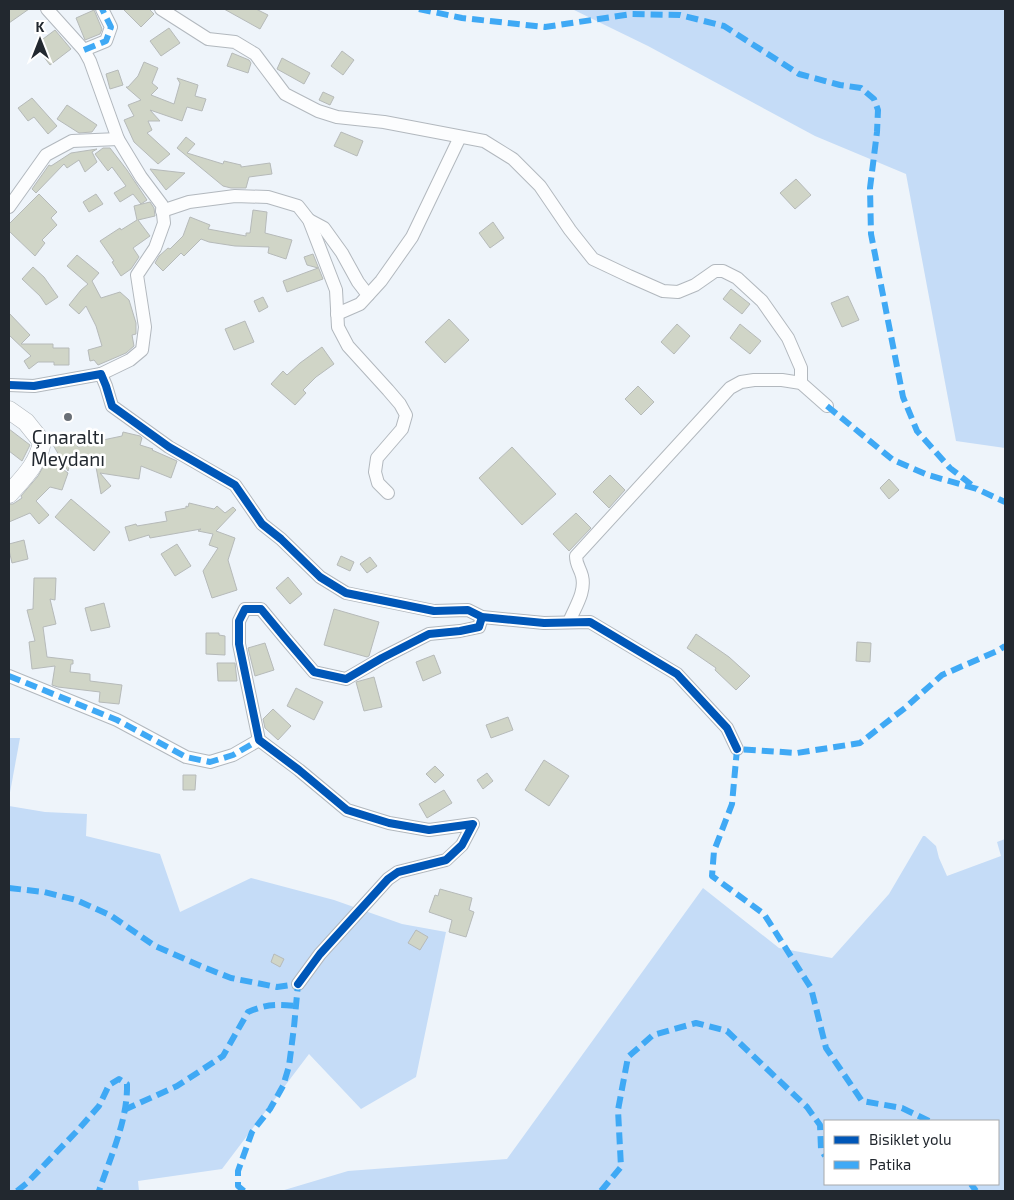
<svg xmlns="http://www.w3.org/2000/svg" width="1014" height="1200" font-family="'Exo 2',sans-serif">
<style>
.green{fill:#c5dcf7;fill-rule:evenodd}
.building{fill:#d0d5c7;stroke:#b6bab9}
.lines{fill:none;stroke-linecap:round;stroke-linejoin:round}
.street-casing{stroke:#b2b8be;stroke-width:14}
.secondary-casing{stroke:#b2b8be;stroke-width:19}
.street{stroke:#fcfdfe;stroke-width:12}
.secondary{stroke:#fcfdfe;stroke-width:18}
.quiet{stroke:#3fa9f5;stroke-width:6;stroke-dasharray:12 6;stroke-linecap:butt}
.cycleway-casing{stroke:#fff;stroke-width:11}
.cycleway{stroke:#0057b8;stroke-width:8}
.poi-dot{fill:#696f76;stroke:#fff;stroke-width:2}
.labels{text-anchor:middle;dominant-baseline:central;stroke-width:5;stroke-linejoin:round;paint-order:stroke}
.poi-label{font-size:19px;fill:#22282f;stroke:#fff}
</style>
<rect width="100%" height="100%" fill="#eef4fa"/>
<!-- green -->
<g class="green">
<polygon points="572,9 1005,9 1005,448 956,441 906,174 815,136 648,46"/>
<polygon points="9,738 20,738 9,798"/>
<polygon points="9,806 45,812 87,814 86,836 160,854 180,912 251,878 334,900 402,924 446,932 416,1077 361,1109 309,1054 222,1169 138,1181 139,1191 9,1191"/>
<path d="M923 836H925L936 846 939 858 947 876 1001 856 997 842 1005 839V1191H281L348 1171 507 1159 703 888 779 948 832 958 889 894ZM825 1121H998V1184H825Z"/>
</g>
<!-- building -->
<g class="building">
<polygon points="9,9 29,9 9,23"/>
<polygon points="123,9 149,9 154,14 141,27"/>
<polygon points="224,9 256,9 268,15 260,29"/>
<polygon points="94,10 102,29 100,34 85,40 76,18"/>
<polygon points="169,28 180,43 161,56 150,41"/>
<polygon points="55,30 71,49 50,65 35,45"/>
<polygon points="342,51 354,60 343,75 331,66"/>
<polygon points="232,53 249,60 251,63 248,73 227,66"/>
<polygon points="282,58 310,73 304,84 277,69"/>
<polygon points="144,62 158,68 152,83 158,88 151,95 174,104 180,83 177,78 198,85 195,96 206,99 202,111 187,107 182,121 150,110 160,121 148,121 152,130 147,133 170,154 158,164 134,142 124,120 134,116 128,105 141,100 126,87 128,87 138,76"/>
<polygon points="118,70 123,85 110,89 106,74"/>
<polygon points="323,92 334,97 330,105 319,100"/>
<polygon points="32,98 57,126 48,134 34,117 28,121 18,108"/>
<polygon points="67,105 97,125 92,132 79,133 57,119"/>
<polygon points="341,132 363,141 357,156 334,146"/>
<polygon points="186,137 195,144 187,153 223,164 224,161 241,165 241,167 270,163 272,174 249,177 246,188 231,188 223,186 177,148"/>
<polygon points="103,148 110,148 127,170 147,200 141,204 133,194 120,202 114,193 126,186 112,167 108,171 95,154"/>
<polygon points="97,149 92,152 97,162 85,172 79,160 67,168 64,164 36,193 32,189 49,165 51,166 71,153"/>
<polygon points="150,169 185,173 166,190"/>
<polygon points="796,179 811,195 795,209 780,193"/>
<polygon points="39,194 57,212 51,218 57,225 42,240 45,243 35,256 9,231 9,224"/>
<polygon points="96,194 103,204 89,212 83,202"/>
<polygon points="150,202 154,208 155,216 138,220 150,236 133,248 139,257 131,269 121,276 112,262 114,261 100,241 120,228 121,230 137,220 134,206"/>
<polygon points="253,210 267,212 265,233 292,240 286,259 268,253 269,247 235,246 209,242 201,239 184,256 181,253 163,271 155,263 159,256 168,248 170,249 183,236 190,217 210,225 208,229 246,236 246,233 250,233"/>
<polygon points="493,222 504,238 490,248 479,233"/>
<polygon points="313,254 323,279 287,292 283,281 318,268 307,265 304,257"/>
<polygon points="77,255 99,273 92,281 101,298 120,292 129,300 136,323 136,334 132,335 134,346 126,353 98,365 94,360 90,361 88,350 102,346 96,326 86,306 79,314 69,305 81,290 88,284 67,266"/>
<polygon points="33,267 44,277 58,297 46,305 40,296 22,279"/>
<polygon points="731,289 750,304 742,314 723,299"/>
<polygon points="848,296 859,320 842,327 831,303"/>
<polygon points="263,297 268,307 259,312 254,301"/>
<polygon points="9,313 30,335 21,344 53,344 53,348 69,348 69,365 54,365 54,362 38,362 29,369 24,361 31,356 9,335"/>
<polygon points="449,319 469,340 445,363 425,342"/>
<polygon points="245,321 254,342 234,350 225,329"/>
<polygon points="677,324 690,336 674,354 661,342"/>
<polygon points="740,324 761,341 750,354 730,338"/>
<polygon points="322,347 334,364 316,377 303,390 306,393 295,405 271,384 283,371 287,375 300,363"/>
<polygon points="638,386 654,402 641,415 625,399"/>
<polygon points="9,429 30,445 22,461 9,451"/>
<polygon points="123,432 140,436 142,438 140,445 153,449 152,450 177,461 171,478 141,466 139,479 100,473 111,486 101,494 94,456 71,460 68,471 52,443 52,441 64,435 70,446 75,443 78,447 103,442 103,440 122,436"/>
<polygon points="512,447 556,494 522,525 479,478"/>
<polygon points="48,458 68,473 62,490 50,487 36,501 49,515 39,524 30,513 9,522 9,504 13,504 22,498 21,496 38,476"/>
<polygon points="610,475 625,490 609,508 593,492"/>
<polygon points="889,479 899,490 889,499 880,488"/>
<polygon points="71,499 110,532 94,551 55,517"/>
<polygon points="189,503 214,509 217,506 225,513 233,507 236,510 216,531 235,538 228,560 237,590 212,598 203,571 218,548 209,545 213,534 198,531 201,529 150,538 149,535 129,541 125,527 136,524 137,526 167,521 165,512 186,508 186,506 188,507"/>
<polygon points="576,513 591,528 569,551 553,534"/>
<polygon points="24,540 28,559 12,563 9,550 9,544"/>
<polygon points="177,544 191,566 175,576 161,554"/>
<polygon points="341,556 354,562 350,571 337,565"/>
<polygon points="370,557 377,566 367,573 360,564"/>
<polygon points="288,577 302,594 290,604 276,588"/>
<polygon points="34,578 56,578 55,600 50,599 56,624 43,627 47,657 73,660 73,664 71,664 70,672 90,674 90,681 122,685 119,704 99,702 100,692 58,687 52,685 55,666 32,669 29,642 35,641 27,610 33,609"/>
<polygon points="104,603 110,627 91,631 85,608"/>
<polygon points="334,609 379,622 369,656 367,657 324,645"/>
<polygon points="206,633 219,633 219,635 225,636 225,655 206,654"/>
<polygon points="696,634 729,657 750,676 736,690 715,670 716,668 687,648"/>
<polygon points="857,642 871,643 870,662 856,661"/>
<polygon points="265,643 274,670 255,676 248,648"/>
<polygon points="434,655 441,673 423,681 416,662"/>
<polygon points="217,663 235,663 237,681 218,681"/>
<polygon points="374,677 382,707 364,711 356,682"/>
<polygon points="296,688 323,702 314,720 287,706"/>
<polygon points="273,709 291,726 278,740 265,728 263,719"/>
<polygon points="508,717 513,730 491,738 486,725"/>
<polygon points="544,760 569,776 549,806 525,790"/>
<polygon points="435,766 444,775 435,783 426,774"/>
<polygon points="487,773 493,781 483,789 477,780"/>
<polygon points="183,775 196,775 195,790 183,790"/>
<polygon points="444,790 452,803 427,818 419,804"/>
<polygon points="440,889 472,898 469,910 474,912 466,937 449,932 452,920 429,912 435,895 438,896"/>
<polygon points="416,930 428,937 420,950 408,943"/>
<polygon points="274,954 284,959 280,967 271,962"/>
</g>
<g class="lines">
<!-- street casing -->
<g class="street-casing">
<g id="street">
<polyline points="47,9 84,50 90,61 118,139 141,177 162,205 164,223 155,248 137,275 145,327 142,350 130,360 101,374"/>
<polyline points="161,9 208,39 235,42 255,54 285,94 318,111 337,117 384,122 484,141 513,159 540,186 570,230 593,259 629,276 663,291 678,292 695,285 715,271 723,271 737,278 762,301 788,338 801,368 801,383"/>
<polyline points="84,50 106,41 111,27 102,9"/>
<polyline points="9,207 46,155 72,141 118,139"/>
<polyline points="162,211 189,202 235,196 268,197 298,206 309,220 336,290 338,327 348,346 388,390 400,404 406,415 402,429 377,458 375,472 378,483 388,493"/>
<polyline points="309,220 324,228 342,253 358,282 368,295"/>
<polyline points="337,314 360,304 381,281 412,237 460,137"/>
<polyline points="9,385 34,386 101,374 106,386 112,406 169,447 235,485 262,524 281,539 320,577 346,593 434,611 468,610 482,617 544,623 590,622 677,674 727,728 737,749"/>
<path d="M569 622C575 607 586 592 582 576 580 568 576 565 576 556L730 388 741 382 754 380H782L801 383 827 406"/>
<polyline points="9,676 117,720 186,757 210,762 233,755 259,740"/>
<polyline points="298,984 320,954 388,879 398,872 446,860 462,845 473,824 429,830 389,823 347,810 299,770 259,740 239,644 239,621 245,609 261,609 285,638 314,672 346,679 382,658 429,634 460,631 479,627 482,617"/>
</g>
</g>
<!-- secondary casing -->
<g class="secondary-casing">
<path id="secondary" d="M9 410 26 422 42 442C38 464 23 478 9 494"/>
</g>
<!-- street -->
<use href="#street" class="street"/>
<!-- secondary -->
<use href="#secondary" class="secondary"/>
<!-- quiet -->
<g class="quiet">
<polyline points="419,9 462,18 545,27 632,14 680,15 724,26 799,74 840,85 861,88 874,99 878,110 877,132 870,188 871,234 903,397 917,431 950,468 977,489"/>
<polyline points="84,50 106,41 111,27 102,9"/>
<polyline points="827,406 893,460 928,475 977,489 1005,502"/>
<polyline points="9,676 117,720 186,757 210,762 233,755 259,740"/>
<polyline points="9,888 44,892 76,900 110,915 155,946 203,967 231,978 277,987 298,984 294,1027 289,1066 283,1086 270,1109 252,1132 238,1171 238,1186 244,1191"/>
<path d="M124 1110 177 1086 223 1056 248 1012C267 1004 275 1004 296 1006"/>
<polyline points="929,1121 902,1108 862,1101 826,1048 811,988 764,914 712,876 714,851 732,804 737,749 797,753 860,743 905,708 942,675 997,651 1005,646"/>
<polyline points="971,1184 976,1191"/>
<path d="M17 1191 27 1183 76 1132 99 1106 109 1085 119 1079 127 1084C128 1120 110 1158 99 1191"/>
<polyline points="601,1191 621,1167 618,1110 628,1057 653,1035 696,1023 727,1031 807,1107 820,1125 821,1149 825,1156"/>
</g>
<!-- cycleway casing -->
<g class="cycleway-casing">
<g id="cycleway">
<polyline points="9,385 34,386 101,374 106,386 112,406 169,447 235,485 262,524 281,539 320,577 346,593 434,611 468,610 482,617 544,623 590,622 677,674 727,728 737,749"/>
<polyline points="298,984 320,954 388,879 398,872 446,860 462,845 473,824 429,830 389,823 347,810 299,770 259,740 239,644 239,621 245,609 261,609 285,638 314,672 346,679 382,658 429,634 460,631 479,627 482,617"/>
</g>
</g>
<!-- cycleway -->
<use href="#cycleway" class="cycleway"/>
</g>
<!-- markers -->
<circle class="poi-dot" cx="68" cy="417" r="5"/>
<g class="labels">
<!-- poi labels -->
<g class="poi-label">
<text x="68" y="436">Çınaraltı<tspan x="68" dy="22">Meydanı</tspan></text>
</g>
</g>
<!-- border -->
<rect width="1014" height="1200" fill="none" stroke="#22282f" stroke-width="20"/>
<!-- legend -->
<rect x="824" y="1120" width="175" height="65" fill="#ffffff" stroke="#a7a9ac"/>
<rect x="834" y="1136" width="25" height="8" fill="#0057b8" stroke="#a7a9ac"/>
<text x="869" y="1145" font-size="15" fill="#22282f">Bisiklet yolu</text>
<rect x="834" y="1161" width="25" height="8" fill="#3fa9f5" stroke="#a7a9ac"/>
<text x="869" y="1170" font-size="15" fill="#22282f">Patika</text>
<!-- north arrow -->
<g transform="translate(40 40)" stroke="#ffffff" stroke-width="4" paint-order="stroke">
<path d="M0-4L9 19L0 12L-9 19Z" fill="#22282f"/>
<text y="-8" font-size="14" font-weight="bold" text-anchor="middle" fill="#22282f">K</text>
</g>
</svg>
